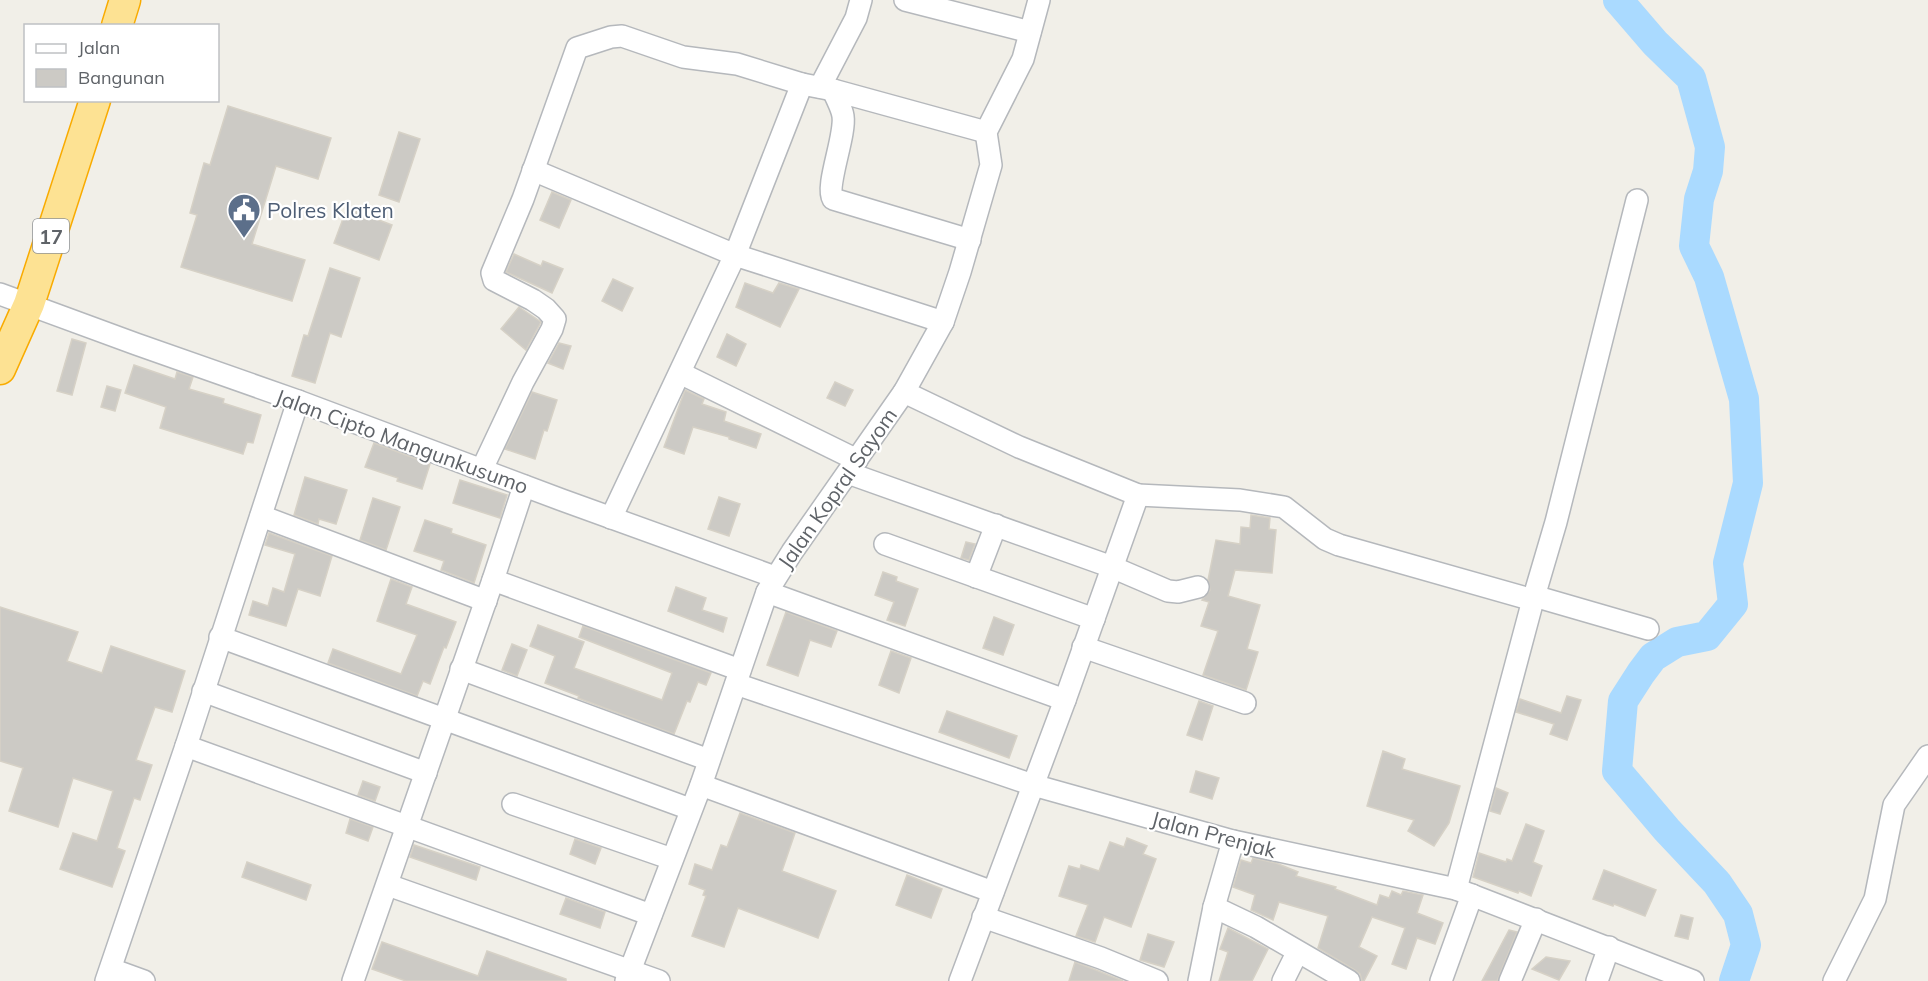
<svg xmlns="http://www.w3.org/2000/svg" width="1928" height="981" font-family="Mulish,sans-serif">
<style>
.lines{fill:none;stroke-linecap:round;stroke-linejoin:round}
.river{stroke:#aadaff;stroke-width:30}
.building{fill:#cccac5;stroke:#d6d1c6;stroke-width:1.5}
.minor-casing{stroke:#b5b8bc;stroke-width:24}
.highway-casing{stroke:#f9ab00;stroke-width:33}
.minor{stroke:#fff;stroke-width:21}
.highway{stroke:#fde293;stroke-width:30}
.labels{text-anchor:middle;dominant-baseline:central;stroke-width:4.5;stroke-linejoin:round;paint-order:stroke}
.shield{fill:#fff;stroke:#8f9295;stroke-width:1.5}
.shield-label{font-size:20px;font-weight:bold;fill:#5f6368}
.service-label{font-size:21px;fill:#4e5e75;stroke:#fff;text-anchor:start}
.street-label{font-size:21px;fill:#5f6368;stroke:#fff}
</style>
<rect width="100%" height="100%" fill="#f1efe8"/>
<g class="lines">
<!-- river -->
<polyline class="river" points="1618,0 1655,43 1691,78 1710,147 1708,171 1699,199 1694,246 1709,277 1744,399 1748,483 1728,563 1733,604 1707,636 1677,642 1653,657 1641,673 1623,701 1617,771 1667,830 1717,883 1738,914 1746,945 1734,981"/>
</g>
<!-- building -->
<g class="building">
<polygon points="228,106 331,138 318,179 276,166 252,244 305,260 292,301 181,267 197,215 190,213 204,163 210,165"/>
<polygon points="399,132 420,139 399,202 379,195"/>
<polygon points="552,192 571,200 559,228 540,220"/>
<polygon points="347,208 392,225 379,260 334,243"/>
<polygon points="514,254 541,266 543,261 563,269 552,293 506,272"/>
<polygon points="330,268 360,278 341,337 330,333 315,383 292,376 304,335 308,336"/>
<polygon points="613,279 633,288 622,311 602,301"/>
<polygon points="745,283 773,293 779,283 799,289 780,327 736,307"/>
<polygon points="519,307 541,322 526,350 501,329"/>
<polygon points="727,334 746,344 736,366 717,357"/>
<polygon points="72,339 86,343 72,395 57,391"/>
<polygon points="559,343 571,346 563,369 548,363"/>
<polygon points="134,365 175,379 177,372 193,377 189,389 224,399 223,403 261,415 253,443 247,442 243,454 160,428 166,407 125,393"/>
<polygon points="835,382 853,390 845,406 827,398"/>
<polygon points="107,386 121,390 115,411 101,407"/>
<polygon points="685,390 704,399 702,404 726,412 724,421 761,434 756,448 729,439 729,437 693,427 684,454 664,447"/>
<polygon points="532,392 557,400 547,431 544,430 535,459 505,449"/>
<polygon points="374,443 430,464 422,489 397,481 398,478 365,467"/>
<polygon points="305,477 347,490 336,524 319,519 318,524 294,515"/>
<polygon points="460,480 507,495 500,518 453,503"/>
<polygon points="719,497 740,504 729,536 708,529"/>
<polygon points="373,498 400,507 386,550 360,540"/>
<polygon points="1251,515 1270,518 1269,529 1276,530 1272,573 1235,570 1228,596 1260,605 1247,649 1258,652 1246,690 1203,675 1218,631 1201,626 1209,602 1202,600 1210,590 1208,580 1216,540 1240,544 1241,527 1250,528"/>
<polygon points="425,520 452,529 451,533 486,545 474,583 441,570 444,561 414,551"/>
<polygon points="269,533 332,556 320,596 298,589 286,626 249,615 253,601 268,606 273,588 284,592 295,554 265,545"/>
<polygon points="966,542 975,544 969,560 961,558"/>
<polygon points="883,572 897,577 896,581 918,589 905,626 887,620 894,602 875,595"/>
<polygon points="391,579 412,587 406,604 456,622 446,648 444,647 430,684 423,681 417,696 328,663 333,649 401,674 417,635 377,621"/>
<polygon points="676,587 706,598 702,610 727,618 723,632 668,611"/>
<polygon points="0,607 78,632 67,661 102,673 111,646 185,671 172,712 155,707 136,760 152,765 140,800 134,798 117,848 125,851 112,887 60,869 73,833 97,841 113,791 73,778 58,827 9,811 23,768 0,761"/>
<polygon points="786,612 837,631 831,647 810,640 798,676 767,665"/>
<polygon points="994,617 1014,625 1003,655 983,648"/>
<polygon points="538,625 584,642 574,668 662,700 672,673 579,637 583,626 711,673 706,685 698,682 690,702 687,701 674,734 578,698 579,696 545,683 555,656 530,646"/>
<polygon points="512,644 527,650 517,676 502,670"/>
<polygon points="891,651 911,658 899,693 879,685"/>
<polygon points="1567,696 1581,700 1567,740 1550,734 1554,724 1516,712 1520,699 1561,713"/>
<polygon points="1199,701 1213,706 1202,740 1187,735"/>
<polygon points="947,711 1017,736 1009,758 939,732"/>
<polygon points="1383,751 1405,759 1402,769 1460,786 1449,823 1434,846 1408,831 1414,820 1367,806"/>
<polygon points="1196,771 1219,778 1212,799 1190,792"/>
<polygon points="363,781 380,787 375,801 358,795"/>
<polygon points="1496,788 1508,793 1500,814 1490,811"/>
<polygon points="740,813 795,833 782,871 836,891 818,938 738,908 724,947 692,936 706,896 703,895 705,890 689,884 695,864 712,870 721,845 727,847"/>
<polygon points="350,819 373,827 368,841 346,833"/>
<polygon points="1526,824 1544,831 1533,862 1542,866 1531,896 1519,891 1518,893 1473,877 1479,853 1506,862 1507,859 1512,861"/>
<polygon points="1127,838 1147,846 1143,854 1156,859 1131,927 1104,917 1095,942 1076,936 1088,905 1059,896 1069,866 1080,869 1081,865 1099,871 1110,842 1124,847"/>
<polygon points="575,839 601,848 595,864 570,854"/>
<polygon points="414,845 480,867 476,880 410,857"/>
<polygon points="1253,858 1276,863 1298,872 1296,876 1336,887 1335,889 1377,905 1380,895 1389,898 1392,891 1401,895 1403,891 1423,895 1417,913 1443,923 1435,944 1417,938 1406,969 1392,964 1405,928 1372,917 1359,947 1377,956 1364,981 1362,981 1360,974 1355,970 1318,948 1328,916 1279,902 1273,920 1251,910 1255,895 1233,887 1241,860 1251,863"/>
<polygon points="247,862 311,885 306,900 242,877"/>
<polygon points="1604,870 1656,890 1645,916 1614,904 1613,906 1593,899"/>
<polygon points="907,875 942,889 931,918 896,905"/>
<polygon points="566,898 605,912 600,928 560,914"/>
<polygon points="1681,915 1693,918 1688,939 1675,936"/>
<polygon points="1228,928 1268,949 1252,981 1219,981 1228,952 1220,949"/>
<polygon points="1509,930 1517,932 1497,981 1482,981"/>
<polygon points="1148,934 1174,942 1164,967 1140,960"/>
<polygon points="382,942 478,976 487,951 566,979 566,981 406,981 372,969"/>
<polygon points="1546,957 1570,961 1559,980 1532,969"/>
<polygon points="1075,962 1096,970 1123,981 1069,981"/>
</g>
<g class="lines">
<!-- minor casing -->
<g class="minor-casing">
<g id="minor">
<polyline points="905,0 1030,32"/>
<polyline points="820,87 856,18 861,0"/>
<path d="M833 90C836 98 842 108 843 116 846 136 825 186 833 199L970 240"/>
<polyline points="533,170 735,255 943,322"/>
<polyline points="0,294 136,344 298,401 562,500 775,577"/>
<polyline points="680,373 857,460"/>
<polyline points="904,392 1019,447 1138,495 1065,700 960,981"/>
<polyline points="482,469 523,382 552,329 555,319 546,309 533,300 494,280 492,273 523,199 577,48 611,37 622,36 683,57 737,64 802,84 833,90 986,132"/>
<polyline points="848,473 1112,567 1168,591 1178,592 1198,587"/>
<polyline points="1138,495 1240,500 1284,507 1325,539 1339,545 1533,600"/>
<polyline points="261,516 486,601"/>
<polyline points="611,518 735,255 802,84"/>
<polyline points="885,544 1094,619"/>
<polyline points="976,577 996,525"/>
<polyline points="493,580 740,670"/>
<polyline points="767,592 1065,700"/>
<polyline points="1534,596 1648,629"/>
<polyline points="220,637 690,809"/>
<polyline points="1083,647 1245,703"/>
<polyline points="461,669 709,760"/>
<polyline points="736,684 1033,785 1233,841 1456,889 1693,981"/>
<polyline points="203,691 426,773"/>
<polyline points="186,746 651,915"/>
<polyline points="701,785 993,892"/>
<polyline points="513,804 672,859"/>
<polyline points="388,885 659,981"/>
<polyline points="1456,889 1533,600 1556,522 1637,200"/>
<polyline points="1214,907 1256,927 1349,981"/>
<polyline points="983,917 1101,958 1157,981"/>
<polyline points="111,969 144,981"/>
<polyline points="106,981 186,746 298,401"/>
<polyline points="353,981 493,580 524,486"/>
<polyline points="626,981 701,785 767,592 792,552 904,392 943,322 960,272 991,165 986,132 1023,59 1039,0"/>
<polyline points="1199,981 1214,907 1233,841"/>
<polyline points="1283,981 1297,953"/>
<polyline points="1441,981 1472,895"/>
<polyline points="1510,981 1536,919"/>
<polyline points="1597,981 1609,947"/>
<polyline points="1834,981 1875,899 1894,805 1928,756"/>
</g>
</g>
<!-- highway casing -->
<g class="highway-casing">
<g id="highway">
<polyline points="117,26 125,0"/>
<polyline points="0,369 29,304 95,100"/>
</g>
</g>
<!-- minor -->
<use href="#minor" class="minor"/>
<!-- highway -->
<use href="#highway" class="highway"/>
</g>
<!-- icons -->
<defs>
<g id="civic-pin" transform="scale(1.725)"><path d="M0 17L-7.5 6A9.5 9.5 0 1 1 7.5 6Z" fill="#5c6f8a" stroke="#fff"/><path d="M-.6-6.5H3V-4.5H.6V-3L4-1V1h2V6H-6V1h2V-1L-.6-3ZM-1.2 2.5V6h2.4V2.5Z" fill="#fff"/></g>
</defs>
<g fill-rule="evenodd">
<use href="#civic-pin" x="244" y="210"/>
</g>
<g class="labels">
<!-- shield labels -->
<rect class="shield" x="33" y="219" width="36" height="34" rx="4.5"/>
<g class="shield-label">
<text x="51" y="236">17</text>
</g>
<!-- service labels -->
<g class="service-label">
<text x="267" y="210">Polres Klaten</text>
</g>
<!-- street labels -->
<g class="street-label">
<text transform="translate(402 441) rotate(20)">Jalan Cipto Mangunkusumo</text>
<text transform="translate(837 488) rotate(-55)">Jalan Kopral Sayom</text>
<text transform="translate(1214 834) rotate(15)">Jalan Prenjak</text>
</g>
</g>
<!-- legend -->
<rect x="24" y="24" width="195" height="78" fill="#ffffff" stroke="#bfc1c3" stroke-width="1.5"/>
<rect x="36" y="44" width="30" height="9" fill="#ffffff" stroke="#bfc1c3" stroke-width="1.5"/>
<text x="78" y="54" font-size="18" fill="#5f6368">Jalan</text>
<rect x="36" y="69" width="30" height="18" fill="#cccac5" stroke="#bfc1c3" stroke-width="1.5"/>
<text x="78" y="84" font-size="18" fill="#5f6368">Bangunan</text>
</svg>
